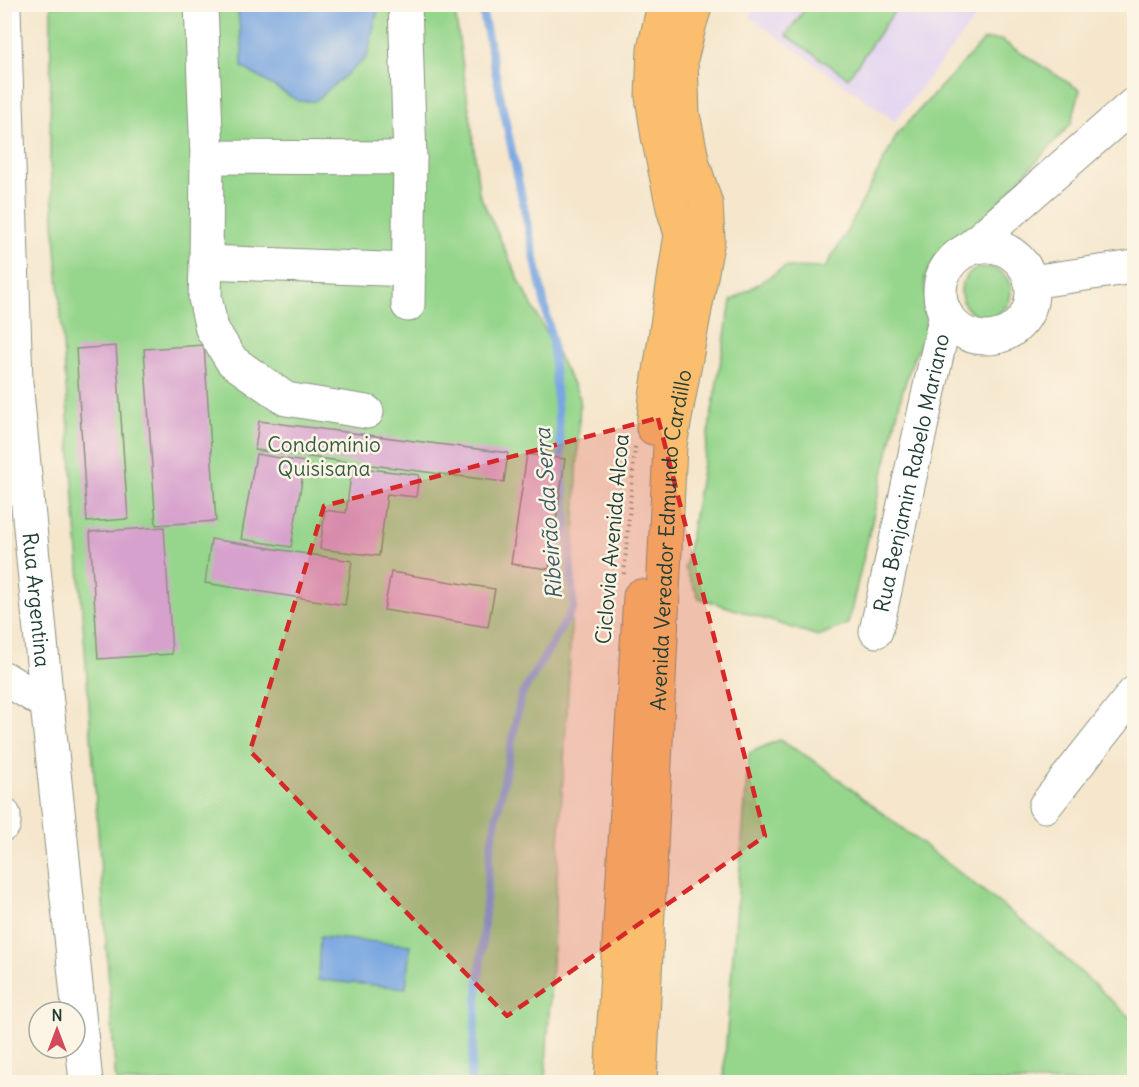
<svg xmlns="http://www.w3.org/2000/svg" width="1139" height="1087" font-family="Delius,sans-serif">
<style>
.built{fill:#e3d3f2}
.green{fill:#96d68c;stroke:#5a8a60;stroke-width:1.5}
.water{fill:#78a6e1;stroke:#4c728a;stroke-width:1.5}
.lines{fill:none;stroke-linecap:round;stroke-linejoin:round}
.stream{stroke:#78a6e1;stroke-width:8}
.building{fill:#d7a1cd}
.minor-casing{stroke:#8a9280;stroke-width:35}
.major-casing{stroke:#8a9280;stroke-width:35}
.path{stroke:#8a9280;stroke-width:4;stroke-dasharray:1.5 4.5;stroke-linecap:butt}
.minor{stroke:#fff;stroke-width:33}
.major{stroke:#fbbd6e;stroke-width:33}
.marked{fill:#d62828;fill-opacity:0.2;stroke:#d62828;stroke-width:4.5;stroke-dasharray:12 8;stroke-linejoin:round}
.labels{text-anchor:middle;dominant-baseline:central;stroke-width:5;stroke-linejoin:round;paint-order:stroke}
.park-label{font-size:21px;fill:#375c46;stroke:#fcf5e5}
.street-label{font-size:21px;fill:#1f3d34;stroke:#fcf5e5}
.water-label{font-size:22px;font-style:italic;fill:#3a5c68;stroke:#fcf5e5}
</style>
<rect width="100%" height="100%" fill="#fcf5e5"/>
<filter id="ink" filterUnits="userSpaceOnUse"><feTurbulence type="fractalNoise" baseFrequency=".0167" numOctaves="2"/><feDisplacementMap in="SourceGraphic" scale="12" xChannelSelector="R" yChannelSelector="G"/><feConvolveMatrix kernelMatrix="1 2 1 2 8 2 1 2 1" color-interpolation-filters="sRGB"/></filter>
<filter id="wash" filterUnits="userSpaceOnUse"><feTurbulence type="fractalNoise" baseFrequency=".008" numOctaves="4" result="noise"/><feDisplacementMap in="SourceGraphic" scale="24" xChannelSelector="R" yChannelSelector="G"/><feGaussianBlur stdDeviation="1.35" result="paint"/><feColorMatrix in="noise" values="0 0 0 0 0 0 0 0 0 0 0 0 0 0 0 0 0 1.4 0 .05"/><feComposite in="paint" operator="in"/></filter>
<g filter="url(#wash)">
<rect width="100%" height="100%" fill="#f5e6cc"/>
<!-- built -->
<polygon class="built" points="757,5 986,5 895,121 750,17"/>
<!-- green -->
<g class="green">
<polygon points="51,5 454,5 472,130 479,193 519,280 580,398 569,675 545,1082 116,1082 50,164"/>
<polygon points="808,5 808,4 899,5 848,78 786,35"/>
<polygon points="984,40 1001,40 1080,90 1071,124 967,237 947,245 935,258 925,277 926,332 912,362 902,393 848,624 818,636 699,598 685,569 731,301 785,267 825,268 844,237 898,133"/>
<circle cx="986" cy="292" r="25"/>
<polygon points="779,740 815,761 1039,934 1134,1021 1134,1082 723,1082 749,753"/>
</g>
<!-- water -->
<g class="water">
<polygon points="237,5 237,4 379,5 367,57 315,101 298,101 242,67 242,47"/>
<polygon points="320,937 410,945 406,988 318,980"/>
</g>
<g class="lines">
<!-- stream -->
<polyline class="stream" points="470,1082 491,845 521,696 574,607 552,340 481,4"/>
</g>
<g id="blocks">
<!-- building -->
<g class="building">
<polygon points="204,345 216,521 156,525 144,349"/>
<polygon points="116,346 128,519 87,522 76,349"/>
<polygon points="259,421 508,453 504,482 255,450"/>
<polygon points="256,454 305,462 291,547 241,539"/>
<polygon points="527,454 565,459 549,569 511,564"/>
<polygon points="352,467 419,475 416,497 387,494 379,556 320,549 325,510 346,513"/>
<polygon points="164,527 172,654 98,659 90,532"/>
<polygon points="211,539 352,561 345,605 205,583"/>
<polygon points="391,572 495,589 488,627 384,610"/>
</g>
</g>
</g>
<g filter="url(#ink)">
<use href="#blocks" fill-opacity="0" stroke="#8a9280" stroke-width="1.5"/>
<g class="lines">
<!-- minor casing -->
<g class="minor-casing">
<g id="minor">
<polyline points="201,4 207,157 206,262 409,270"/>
<polyline points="405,4 410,158 408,305"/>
<path id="s1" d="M4 9 16 382 47 704 86 1082"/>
<polyline points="207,157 410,158"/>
<circle cx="986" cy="292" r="46"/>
<polyline points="967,250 1134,104"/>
<polyline points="206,262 205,298 212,329 232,361 286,399 367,412"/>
<polyline points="1031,282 1134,267"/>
<path id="s2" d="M876 631 946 314"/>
<polyline points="4,678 47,704"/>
<polyline points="1045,806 1134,693"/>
<polyline points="4,815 4,824"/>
</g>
</g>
<!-- major casing -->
<g class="major-casing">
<g id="major">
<polyline points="653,428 656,397 681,234 673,208 658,137 652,97 654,50 664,4"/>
<polyline points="611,1082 614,1023 640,596"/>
<path id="s3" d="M640 1082 670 445 708 239 706 204 693 164 683 114 681 59 690 23 696 4"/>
</g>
</g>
<!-- path -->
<polyline class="path" points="624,574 635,447"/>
<!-- minor -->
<use href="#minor" class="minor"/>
<!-- major -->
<use href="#major" class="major"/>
</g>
</g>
<!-- marked area -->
<path class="marked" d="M658 418 765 836 507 1016 250 751 324 506Z"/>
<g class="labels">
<!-- park labels -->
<g class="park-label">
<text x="324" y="444">Condomínio<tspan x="324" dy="24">Quisisana</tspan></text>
</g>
<!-- street labels -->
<g class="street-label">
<text stroke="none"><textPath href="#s2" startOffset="162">Rua Benjamin Rabelo Mariano</textPath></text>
<text transform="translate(612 539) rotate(-85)">Ciclovia Avenida Alcoa</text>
<text stroke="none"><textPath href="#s3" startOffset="543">Avenida Vereador Edmundo Cardillo</textPath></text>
<text stroke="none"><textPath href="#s1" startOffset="592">Rua Argentina</textPath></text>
</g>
<!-- water labels -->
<g class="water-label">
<text transform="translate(548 514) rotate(-94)">Ribeirão da Serra</text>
</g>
</g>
<!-- margin -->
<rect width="1139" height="1087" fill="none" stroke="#fcf5e5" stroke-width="24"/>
<!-- north arrow -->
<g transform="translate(57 1030)"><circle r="28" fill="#fcf5e5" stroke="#a4ab9e" stroke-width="1.5"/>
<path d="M0-4.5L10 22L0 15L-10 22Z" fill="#d1495b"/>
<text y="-9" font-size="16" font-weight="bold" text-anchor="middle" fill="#1f3d34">N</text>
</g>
</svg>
